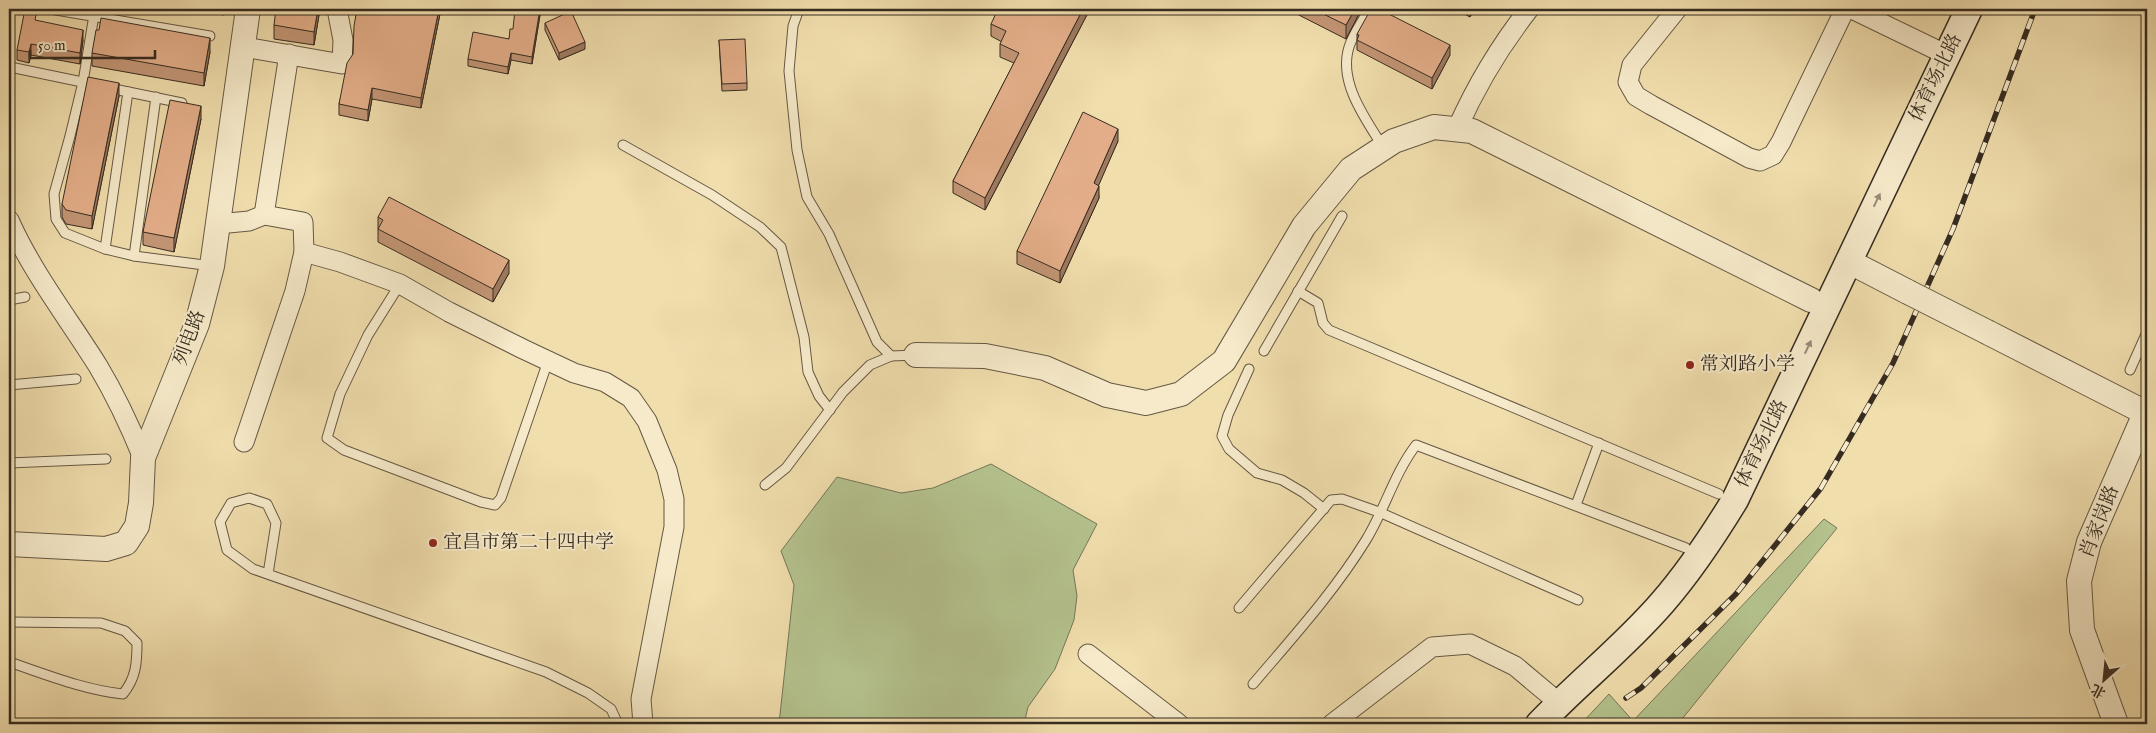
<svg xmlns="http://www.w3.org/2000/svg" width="2156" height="733" font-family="'IM FELL English','Noto Serif SC',serif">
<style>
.green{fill:#b4c28e;stroke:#757758}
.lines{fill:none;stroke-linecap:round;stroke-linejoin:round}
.service-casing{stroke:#655844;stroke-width:11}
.minor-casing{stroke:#655844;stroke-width:21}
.tertiary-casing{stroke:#655844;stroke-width:26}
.secondary-casing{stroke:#362c21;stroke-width:29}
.service{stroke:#f6eaca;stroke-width:9}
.minor{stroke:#f6eaca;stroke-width:19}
.tertiary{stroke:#f6eaca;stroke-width:24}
.secondary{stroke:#f6eaca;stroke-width:26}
.rail-casing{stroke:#362c21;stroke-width:5.5}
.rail{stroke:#f6eaca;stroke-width:4;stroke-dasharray:11;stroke-linecap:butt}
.tertiary-bridge-casing{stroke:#655844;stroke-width:26;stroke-linecap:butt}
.tertiary-bridge{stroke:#f6eaca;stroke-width:24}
.wall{fill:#c39676;stroke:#362c21}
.shaded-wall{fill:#9f7a60;stroke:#362c21}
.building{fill:#e3ae89;stroke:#362c21}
.oneway{fill:#968b76}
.poi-dot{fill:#8f2418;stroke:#f6eaca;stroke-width:2}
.labels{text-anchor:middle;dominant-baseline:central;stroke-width:4;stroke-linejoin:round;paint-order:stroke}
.street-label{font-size:19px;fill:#362c21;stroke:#f6eaca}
.poi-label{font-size:19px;fill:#362c21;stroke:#f6eaca;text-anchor:start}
</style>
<rect width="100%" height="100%" fill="#f1dead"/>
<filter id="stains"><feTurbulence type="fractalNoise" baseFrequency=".004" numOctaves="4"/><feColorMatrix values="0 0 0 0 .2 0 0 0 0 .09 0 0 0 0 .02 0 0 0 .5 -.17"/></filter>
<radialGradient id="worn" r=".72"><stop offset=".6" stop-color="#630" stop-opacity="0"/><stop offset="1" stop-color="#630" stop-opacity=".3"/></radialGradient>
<!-- green -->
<g class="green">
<polygon points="991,464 1097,524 1073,570 1077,596 1074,620 1055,669 1028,707 1024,724 779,724 794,585 781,551 837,477 901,493 933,488"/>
<polygon points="1824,519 1837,528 1678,724 1581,724 1609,694 1633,721"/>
</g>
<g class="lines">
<!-- service casing -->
<g class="service-casing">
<g id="service">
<polyline points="50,9 210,36"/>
<polyline points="95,9 83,82 70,136 54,194 56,219 65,233 105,249 134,256 212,266"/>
<polyline points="799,9 793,26 789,71 797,150 807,197 829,234 877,342 891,356 916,355"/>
<path d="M1369 9C1363 21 1353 34 1349 47 1338 82 1365 118 1383 147"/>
<polyline points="10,67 87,83"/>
<polyline points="109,88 182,103"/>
<polyline points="623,145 712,195 760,227 781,247 804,337 808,372 819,396 830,410"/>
<polyline points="105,249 128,92"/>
<polyline points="134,256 156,97"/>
<polyline points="400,284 368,335 340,394 327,438 344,450 481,502 495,505 501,498 548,361"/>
<polyline points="1298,291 1318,303 1323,323 1329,330 1719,494"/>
<polyline points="9,300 25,297"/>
<polyline points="1264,351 1342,216"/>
<polyline points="1249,369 1228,415 1222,436 1229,449 1257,473 1282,480 1304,493 1324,509"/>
<polyline points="2130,370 2147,332"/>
<polyline points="9,385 76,379"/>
<polyline points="9,463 106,459"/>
<polyline points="765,485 786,468 843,392 870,365 891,356"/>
<polyline points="1576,505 1599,443"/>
<polyline points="268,574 276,523 267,504 249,498 231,503 220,522 227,550 253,569 546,672 588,693 611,709 618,724"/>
<polyline points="1239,608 1331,500 1342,499 1379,512 1578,600"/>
<path d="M9 622 101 623 125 631 137 643C137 663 136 678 123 694 84 690 45 674 9 662"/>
<path d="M1253 684C1293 637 1334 592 1366 540 1385 509 1394 474 1416 445L1686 548"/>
</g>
</g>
<!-- minor casing -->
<g class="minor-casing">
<g id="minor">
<polyline points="1677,9 1632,65 1628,82 1636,96 1651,105 1749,158 1760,161 1773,155 1781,142 1845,9"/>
<polyline points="1852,9 1947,55"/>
<polyline points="244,47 342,64 343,40 337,9"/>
<path d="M1457 129C1476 86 1500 46 1529 9"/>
<polyline points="264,215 289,54"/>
<path d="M9 220C32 272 68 318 98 366 116 396 130 426 143 458"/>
<polyline points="218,224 249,221 264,215 303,222 304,252 295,291 244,442"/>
<polyline points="304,252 340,262 400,284 449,312 523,349 574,373 605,382 631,398 647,421 667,470 674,499 674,527 641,699 643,724"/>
<polyline points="1088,654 1179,724"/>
<polyline points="1332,724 1432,647 1470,644 1515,666 1552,697"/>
</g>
</g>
<!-- tertiary casing -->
<g class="tertiary-casing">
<g id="tertiary">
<polyline points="1848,261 1908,292"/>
<polyline points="1989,333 2146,413"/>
<polyline points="916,355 985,356 1045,368 1107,395 1146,403 1181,394 1224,361 1304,226 1351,169 1394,141 1434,127 1472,131 1811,300"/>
<polyline points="9,544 106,549 126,543 137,526 141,503 143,458 197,324 212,266 248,9"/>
<polyline points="2116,724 2082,630 2079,581 2089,542 2147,409"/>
</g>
</g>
<!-- secondary casing -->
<g class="secondary-casing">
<path id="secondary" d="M1539 724C1579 682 1624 647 1662 603 1690 571 1713 536 1735 500L1969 9"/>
</g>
<!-- service -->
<use href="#service" class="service"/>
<!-- minor -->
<use href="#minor" class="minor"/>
<!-- tertiary -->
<use href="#tertiary" class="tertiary"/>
<!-- secondary -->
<use href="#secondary" class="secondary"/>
<!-- rail casing -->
<g class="rail-casing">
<polyline id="rail" points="1626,698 1641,688 1736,594 1821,488 1893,363 1953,229 2035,9"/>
</g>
<!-- rail -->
<use href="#rail" class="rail"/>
<!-- tertiary-bridge casing -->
<g class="tertiary-bridge-casing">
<polyline id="tertiary-bridge" points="1908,292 1989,333"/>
</g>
<!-- tertiary-bridge -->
<use href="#tertiary-bridge" class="tertiary-bridge"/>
</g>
<!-- wall -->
<g class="wall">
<polygon points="192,9 226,9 224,15"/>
<polygon points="320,9 314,45 274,39 274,25"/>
<polygon points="357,9 441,9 421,108 372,99 368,121 339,115 339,104 353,54"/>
<polygon points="541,9 532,64 511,60 508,74 468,66 468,59 509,39 513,29"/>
<polygon points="1090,9 985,210 953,193 953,181 1014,63 1000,57 1000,44 1002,42 991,36 991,24"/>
<polygon points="1287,9 1361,9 1361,10 1346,39"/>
<polygon points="1455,9 1474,9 1470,17"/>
<polygon points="37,21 83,40 80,64 31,55 29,63 17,60 17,50"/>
<polygon points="545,23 585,49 559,60 545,30"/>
<polygon points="1357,34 1450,55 1432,89 1357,50"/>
<polygon points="719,40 747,83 747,90 722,91"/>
<polygon points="210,52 204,86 92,66 92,53"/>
<polygon points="119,96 92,229 66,224 62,217 62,204"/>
<polygon points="201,119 174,252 143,245 143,232"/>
<polygon points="1118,141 1098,185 1099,198 1060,283 1017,264 1017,251"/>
<polygon points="378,217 509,273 493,302 378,242"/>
</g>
<!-- shaded-wall -->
<g class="shaded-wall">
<polygon points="318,9 320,9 314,45 314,32"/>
<polygon points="439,9 441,9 421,108 421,98"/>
<polygon points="540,9 541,9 532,64 532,57"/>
<polygon points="1083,9 1090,9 985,210 985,198"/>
<polygon points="1355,9 1361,9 1361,10 1346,39 1346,25"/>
<polygon points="1470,9 1474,9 1470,17"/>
<polygon points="83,30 83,40 80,64 80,53"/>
<polygon points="210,38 210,52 204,86 204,73"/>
<polygon points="585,42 585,49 559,60 559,53"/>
<polygon points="31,44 31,55 29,63 29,52"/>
<polygon points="1450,45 1450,55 1432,89 1432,78"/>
<polygon points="511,53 511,60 508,74 508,67"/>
<polygon points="119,83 119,96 92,229 92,216"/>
<polygon points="372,88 372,99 368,121 368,110"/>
<polygon points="201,106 201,119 174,252 174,238"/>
<polygon points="1118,129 1118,141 1094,196 1094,183"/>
<polygon points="1099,186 1099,198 1060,283 1060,271"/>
<polygon points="509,260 509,273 493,302 493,289"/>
</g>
<!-- building -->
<g class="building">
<polygon points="25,9 37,10 35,20 83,30 80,53 31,44 29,52 17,50"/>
<polygon points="276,9 318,9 314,32 274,25"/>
<polygon points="357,9 439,9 421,98 372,88 368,110 339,104 347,63 353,54 354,26"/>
<polygon points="515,9 540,9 532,57 511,53 508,67 468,59 473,32 509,39 510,29 513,29"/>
<polygon points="998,9 1083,9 985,198 953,181 1019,53 1000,44 1006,31 991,24"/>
<polygon points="1313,9 1355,9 1346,25"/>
<polygon points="1371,9 1379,9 1450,45 1432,78 1357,40 1359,35 1357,34"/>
<polygon points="571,11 585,42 559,53 545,23"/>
<polygon points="101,18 210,38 204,73 92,53 96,30 99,30"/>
<polygon points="745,39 747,83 722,84 719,40"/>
<polygon points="88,77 119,83 92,216 66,210 62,204"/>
<polygon points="170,100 201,106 174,238 143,232"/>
<polygon points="1083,112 1118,129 1094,183 1099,186 1060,271 1017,251"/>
<polygon points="389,197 509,260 493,289 378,229 383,220 378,217"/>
</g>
<!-- one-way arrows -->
<defs><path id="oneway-solid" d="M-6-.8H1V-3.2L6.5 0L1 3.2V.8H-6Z" transform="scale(1.25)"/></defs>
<g class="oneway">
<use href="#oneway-solid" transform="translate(1877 200) rotate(-64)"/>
<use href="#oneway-solid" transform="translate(1808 347) rotate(-65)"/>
</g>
<!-- markers -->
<g class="poi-dot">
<circle cx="1690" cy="365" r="5"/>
<circle cx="433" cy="543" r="5"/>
</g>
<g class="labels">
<!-- street labels -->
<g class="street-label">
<text transform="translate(1936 78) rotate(-64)">体育场北路</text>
<text transform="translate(190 338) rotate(-70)">列电路</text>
<text transform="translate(1762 444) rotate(-64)">体育场北路</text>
<text transform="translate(2100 522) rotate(-69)">肖家岗路</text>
</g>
<!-- poi labels -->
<g class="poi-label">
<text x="1700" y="365">常刘路小学</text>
<text x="443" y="543">宜昌市第二十四中学</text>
</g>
</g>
<!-- margin -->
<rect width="2156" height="733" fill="none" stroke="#f1dead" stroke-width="30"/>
<rect x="10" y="10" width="2136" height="713" fill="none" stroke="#362c21" stroke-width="2.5"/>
<rect x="15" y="15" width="2126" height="703" fill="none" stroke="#362c21"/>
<!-- north arrow -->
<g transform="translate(2104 680) rotate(207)" stroke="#f6eaca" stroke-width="4" paint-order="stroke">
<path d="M0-4L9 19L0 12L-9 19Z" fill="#362c21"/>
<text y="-8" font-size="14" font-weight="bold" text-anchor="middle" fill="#362c21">北</text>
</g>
<!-- scale -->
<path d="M30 50v8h125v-8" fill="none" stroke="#362c21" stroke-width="2.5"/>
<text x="38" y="50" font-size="15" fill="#362c21" stroke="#f6eaca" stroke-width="4" paint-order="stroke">50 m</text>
<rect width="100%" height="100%" filter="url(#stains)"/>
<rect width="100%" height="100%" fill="url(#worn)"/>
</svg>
